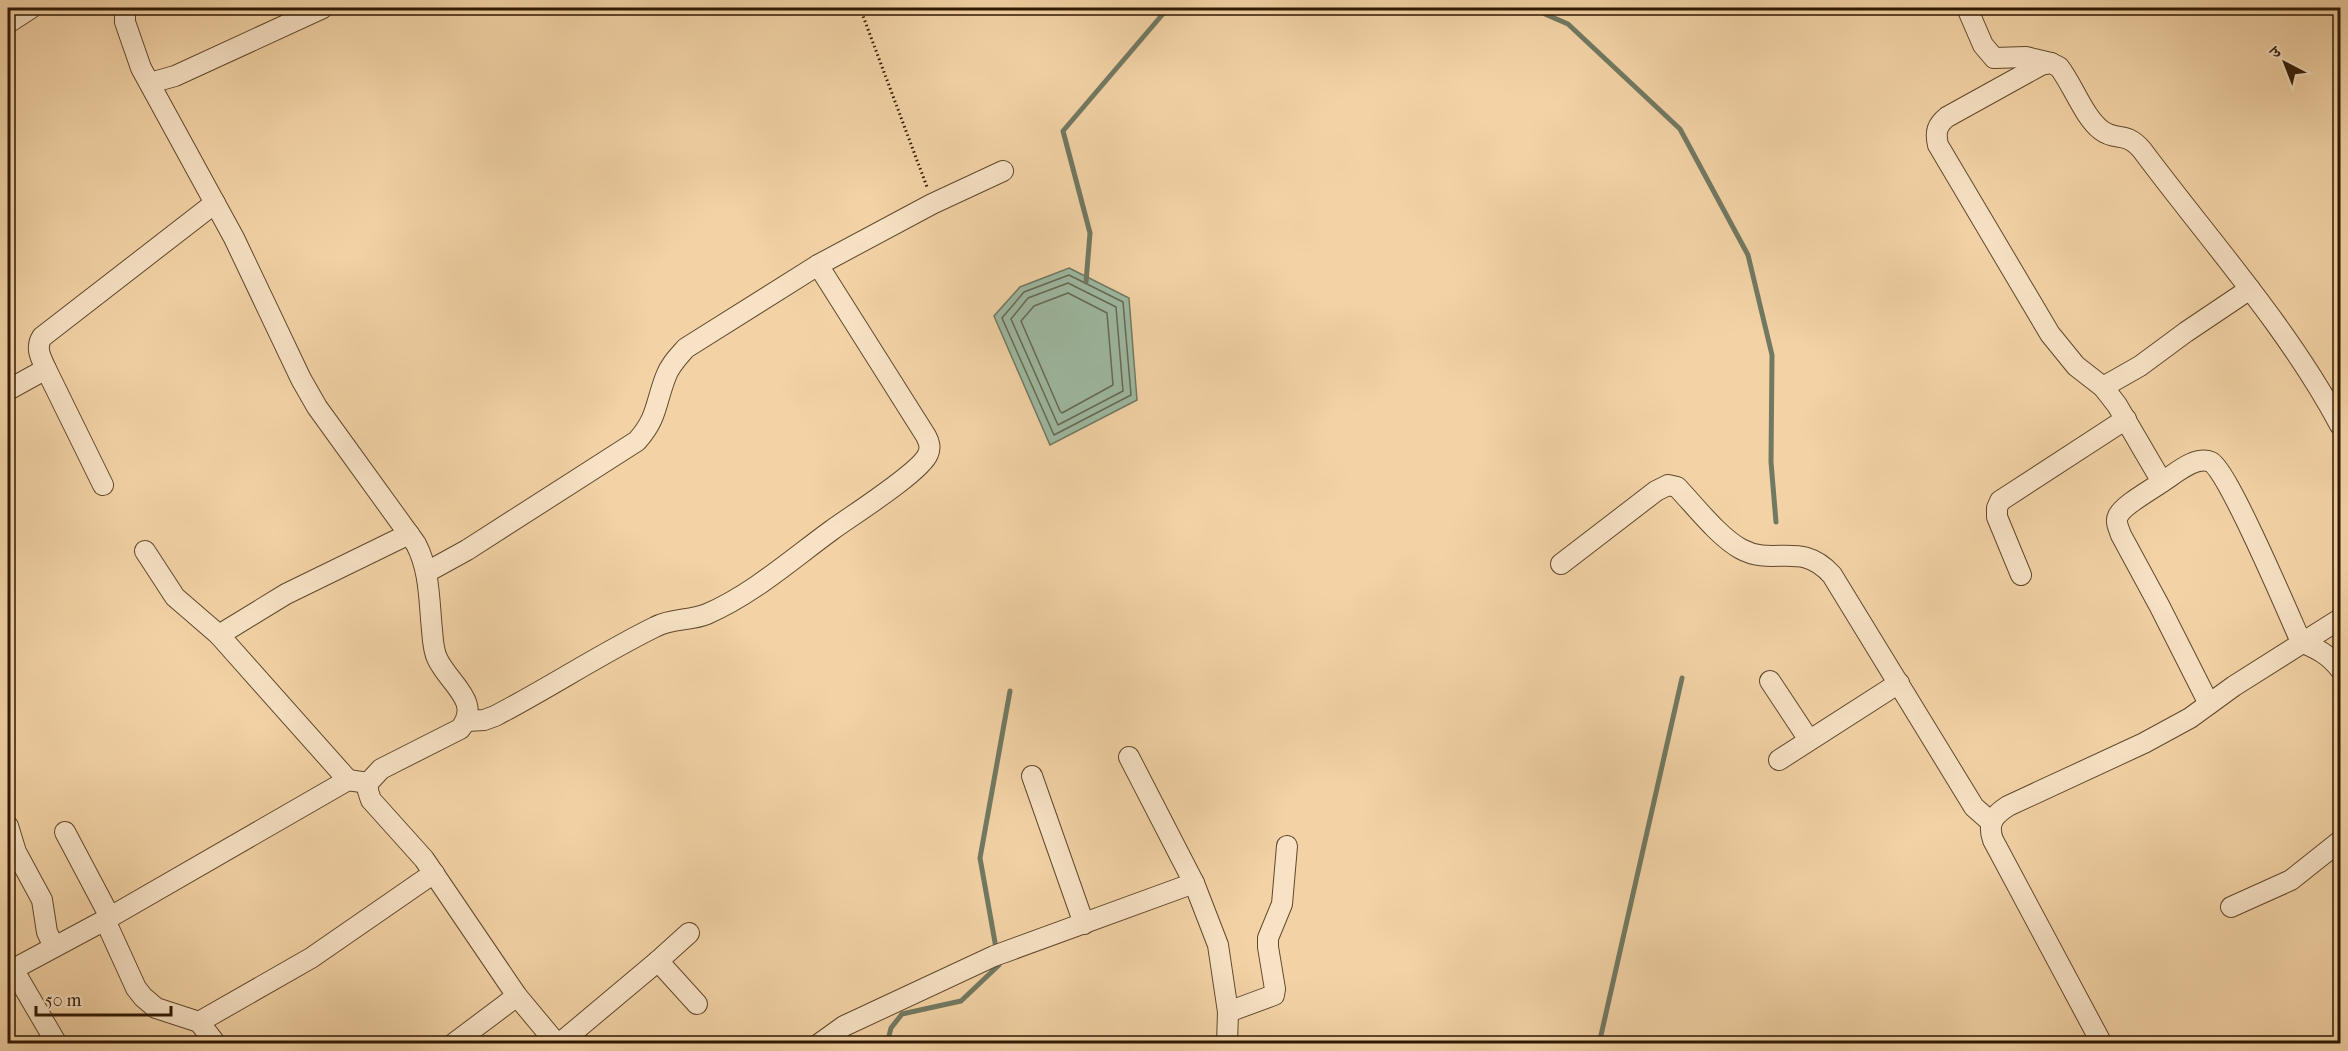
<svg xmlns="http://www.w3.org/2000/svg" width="2348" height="1051" font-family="'IM FELL French Canon','Noto Serif Devanagari',serif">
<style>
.water{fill:#9db9a2;stroke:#717962;stroke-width:1.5}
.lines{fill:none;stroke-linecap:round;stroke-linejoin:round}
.shore{stroke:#666952;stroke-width:1.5}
.stream{stroke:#717962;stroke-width:5}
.minor-casing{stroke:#60482c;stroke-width:22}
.path{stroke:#2f1903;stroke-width:3;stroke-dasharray:1.5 3;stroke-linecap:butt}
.minor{stroke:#f7e2c5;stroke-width:20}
</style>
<rect width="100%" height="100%" fill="#f3d3a6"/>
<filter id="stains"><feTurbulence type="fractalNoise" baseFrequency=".00333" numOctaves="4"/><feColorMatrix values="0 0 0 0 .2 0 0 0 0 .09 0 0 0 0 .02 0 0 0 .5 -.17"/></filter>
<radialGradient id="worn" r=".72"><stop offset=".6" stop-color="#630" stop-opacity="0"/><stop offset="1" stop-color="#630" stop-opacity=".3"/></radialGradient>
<!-- water -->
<polygon class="water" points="1069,268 1129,298 1137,400 1050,445 994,316 1020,287"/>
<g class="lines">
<!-- shore -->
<g class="shore">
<polygon points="1069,275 1123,302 1131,395 1054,435 1002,318 1024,292"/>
<polygon points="1068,283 1116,307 1123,391 1058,425 1011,319 1028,298"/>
<polygon points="1068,293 1107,313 1113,385 1062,413 1060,411 1021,321 1034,306"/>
</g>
<!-- stream -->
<g class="stream">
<polyline points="1531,8 1568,24 1680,129 1748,255 1772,355 1771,462 1776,522"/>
<polyline points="1086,282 1090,233 1063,131 1168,8"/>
<polyline points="887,1044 891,1028 902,1014 961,1001 999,965 980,858 1010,691"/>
<polyline points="1599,1044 1682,678"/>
</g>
<!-- minor casing -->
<g class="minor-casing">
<g id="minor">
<path d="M125 8V22L141 68 234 238 301 379 317 407 416 544C430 571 429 601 432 630 433 640 433 649 437 658 448 683 483 702 460 729L381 769 368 783V791L371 800 424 859 517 996 557 1044"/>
<polyline points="1967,8 1983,45 1994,58 2026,57 2051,63"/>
<polyline points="8,23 31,8"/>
<polyline points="150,83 175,76 323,8"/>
<polyline points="2103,387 2140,366 2186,332 2250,289"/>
<polyline points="8,390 46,369"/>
<path d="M2162 482C2174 475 2195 455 2211 462 2227 469 2290 617 2301 642 2318 649 2329 655 2340 669"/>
<path d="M103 485 46 369C41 358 35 348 42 337L215 203"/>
<polyline points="145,551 175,597 219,635 286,594 409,534"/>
<path d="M1561 564 1656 491 1668 485 1677 487C1695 506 1719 537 1741 549 1774 567 1801 540 1832 575L1974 807 1991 822"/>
<path d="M427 572 467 550 637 441C658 417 655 404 666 376 670 365 678 357 686 348L818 265 932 204 1003 171"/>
<polyline points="2021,575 1997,517 1997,508 2000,501 2126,419"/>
<polyline points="219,635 348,780"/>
<polyline points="1770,681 1809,740"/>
<path d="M2209 704 2160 607 2121 535C2119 529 2115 522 2118 516 2123 505 2151 490 2162 482L2117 405 2103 387 2076 366 2050 334 1938 145C1935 132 1937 125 1947 117L2041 65 2051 63 2059 67C2073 85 2084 117 2101 130 2116 142 2125 130 2142 150 2209 240 2287 326 2340 425"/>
<path d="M467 721 484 720 495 716C549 688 600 654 655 627 672 618 690 621 707 614 753 594 792 559 832 530 851 516 921 472 928 454 931 447 929 442 926 436L818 265"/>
<polyline points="1129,757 1194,883 1218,945 1228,1012 1227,1044"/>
<polyline points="1779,760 1899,683"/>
<polyline points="1032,776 1084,924"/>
<polyline points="8,826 16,852 42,900 47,932 54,947"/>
<polyline points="65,832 110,917"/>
<polyline points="2231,907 2291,880 2340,841"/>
<polyline points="105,920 136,988 143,997 156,1008 199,1022 216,1044"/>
<polyline points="658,961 689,933"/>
<polyline points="13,969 57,1044"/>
<polyline points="8,972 105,920 348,780 368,783"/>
<polyline points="1228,1012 1274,995 1275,989 1268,947 1268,938 1282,904 1287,846"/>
<polyline points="199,1022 311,958 434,873"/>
<polyline points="453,1044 517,996"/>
<polyline points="559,1044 658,961 697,1004"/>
<polyline points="819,1044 844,1026 994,956 1194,883"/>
<path d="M2102 1044 1993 840C1987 823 1994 815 2008 806L2144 743 2190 718 2234 686 2340 619"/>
</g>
</g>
<!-- path -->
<polyline class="path" points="860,8 927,187"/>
<!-- minor -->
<use href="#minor" class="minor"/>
</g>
<!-- margin -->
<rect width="2348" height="1051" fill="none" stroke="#f3d3a6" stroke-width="30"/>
<rect x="9" y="9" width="2330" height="1033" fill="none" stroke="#2f1903" stroke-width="3"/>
<rect x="15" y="15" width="2318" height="1021" fill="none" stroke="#2f1903" stroke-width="1.5"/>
<!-- north arrow -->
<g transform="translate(2285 63) rotate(318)" stroke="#f7e2c5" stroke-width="4.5" paint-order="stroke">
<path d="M0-4.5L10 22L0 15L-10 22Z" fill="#2f1903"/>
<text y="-9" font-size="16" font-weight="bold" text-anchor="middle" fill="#2f1903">उ</text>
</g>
<!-- scale -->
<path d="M36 1006v9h135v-9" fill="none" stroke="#2f1903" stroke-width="3"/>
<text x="45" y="1006" font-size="18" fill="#2f1903" stroke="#f7e2c5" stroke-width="4.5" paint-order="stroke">50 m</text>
<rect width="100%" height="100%" filter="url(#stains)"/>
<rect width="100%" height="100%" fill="url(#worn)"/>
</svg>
